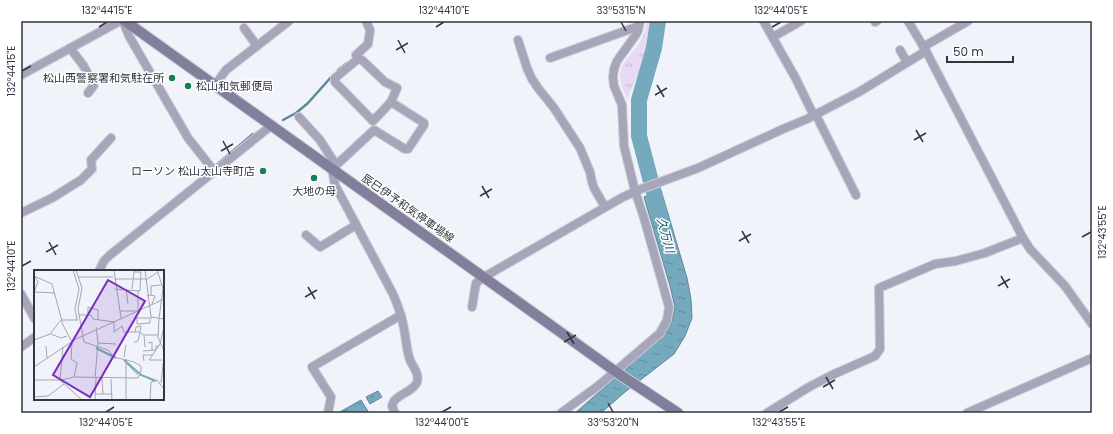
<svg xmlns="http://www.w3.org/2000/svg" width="1113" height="434" font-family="Poppins,'Noto Sans JP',sans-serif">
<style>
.grass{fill:url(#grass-tufts)}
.water{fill:url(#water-ripples);stroke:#608698}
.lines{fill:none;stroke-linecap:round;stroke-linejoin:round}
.stream{stroke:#608698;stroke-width:2.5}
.river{stroke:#74a9be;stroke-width:16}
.minor-casing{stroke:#cacdd4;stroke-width:10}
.secondary-casing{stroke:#cacdd4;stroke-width:12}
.minor{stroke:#a6a5b9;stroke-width:8}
.secondary{stroke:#817f9c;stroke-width:10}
.ticks{fill:none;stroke:#313641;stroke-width:1.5}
.poi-dot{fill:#197e58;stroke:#fff;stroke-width:1.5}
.labels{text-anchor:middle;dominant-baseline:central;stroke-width:3;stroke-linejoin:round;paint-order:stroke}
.poi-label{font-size:11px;fill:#313641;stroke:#fff;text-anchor:end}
.street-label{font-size:11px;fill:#313641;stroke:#fff}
.water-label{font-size:12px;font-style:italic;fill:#075268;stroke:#fff}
.inset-river{fill:none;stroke:#74a9be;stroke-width:2}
.inset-road{fill:none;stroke:#a4a7af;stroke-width:1}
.view{fill:#7b2cbf;fill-opacity:0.15;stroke:#7b2cbf;stroke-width:2}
.inset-edge{fill:none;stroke:#313641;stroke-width:2}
.neatline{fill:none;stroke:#313641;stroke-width:1.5}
.ticks-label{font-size:10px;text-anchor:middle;fill:#313641}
</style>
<defs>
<pattern id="grass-tufts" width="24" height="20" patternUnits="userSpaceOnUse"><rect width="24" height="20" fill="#e8daf5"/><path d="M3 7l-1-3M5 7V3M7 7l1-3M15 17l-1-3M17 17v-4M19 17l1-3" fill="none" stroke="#c7bcd3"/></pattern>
<pattern id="water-ripples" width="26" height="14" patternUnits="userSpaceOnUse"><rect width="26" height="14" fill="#74a9be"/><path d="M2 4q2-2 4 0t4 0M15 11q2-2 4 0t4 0" fill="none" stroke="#608a9c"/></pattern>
</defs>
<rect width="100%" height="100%" fill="#f0f3f9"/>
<!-- grass -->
<path class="grass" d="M646 21H653C654 42 636 79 627 100 625 92 619 84 620 76 620 57 647 46 646 21Z"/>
<!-- water -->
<g class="water">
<polygon points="661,190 687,278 691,299 692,318 685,336 674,354 625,392 601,413 575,413 660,339 671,324 675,307 670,286 644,197"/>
<polygon points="378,391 382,397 370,404 366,397"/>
<polygon points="361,400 369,413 338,413"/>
</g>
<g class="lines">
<!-- stream -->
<g class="stream">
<polyline points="338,70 347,63"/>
<polyline points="283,120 296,113 308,103 333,75"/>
<polyline points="215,166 253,134"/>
</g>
<!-- river -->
<polyline class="river" points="658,21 654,48 639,100 639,136 659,212"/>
<!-- minor casing -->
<g class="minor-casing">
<g id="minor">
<polyline points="123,21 129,36 188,138 214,171"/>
<path d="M366 21 370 30 368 44 356 55 358 59 335 78V82L373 121 391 102 424 123V125L408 149H405L374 130 332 169 335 185 343 200 393 294C397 304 401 313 403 324 406 336 406 349 410 360 413 367 421 376 416 384 412 391 400 394 394 401L392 406 395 413"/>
<polyline points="908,21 926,51 1023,238 1030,249 1065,286 1092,324"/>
<polyline points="764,22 796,79 814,116"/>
<polyline points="875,22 877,21"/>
<polyline points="244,28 257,46"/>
<polyline points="773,37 801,21"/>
<polyline points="518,40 527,68 532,79 538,88 554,108 580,148 590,172 592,182 594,188 605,207"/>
<polyline points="923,47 968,21"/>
<polyline points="70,48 83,65 94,85 88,93"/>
<polyline points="900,50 907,62"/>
<polyline points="550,58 639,26"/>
<polyline points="358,59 362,60 385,82 397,88 391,102"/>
<polyline points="21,75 120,21"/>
<polyline points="215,85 226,70 289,21"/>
<polyline points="816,115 856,195"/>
<polyline points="299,117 320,140 336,165"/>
<polyline points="21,213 52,198 81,180 92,169 91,160 111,138"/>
<polyline points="306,235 320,247 356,225"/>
<polyline points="99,271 104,261 110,255 272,125"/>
<polyline points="21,294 35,319"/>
<polyline points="472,307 476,283 484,277 623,197 641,189 698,168 783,129 807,119 859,92 926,51"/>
<polyline points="21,347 35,337"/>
<polyline points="328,413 331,397 312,367 401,315"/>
<polyline points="561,413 598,386 660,333 667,320 669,307 644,218 635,191 624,146 622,105 614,86 613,77 614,69 617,61 635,36 638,31 640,21"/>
<polyline points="767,413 809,387 832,375 875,356 880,349 879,288 935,264 956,261 985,253 1023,238"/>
<polyline points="967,413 1092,358"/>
</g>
</g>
<!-- secondary casing -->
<g class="secondary-casing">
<polyline id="secondary" points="125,21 619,374 678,413"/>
</g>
<!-- minor -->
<use href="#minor" class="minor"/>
<!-- secondary -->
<use href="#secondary" class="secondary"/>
</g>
<!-- ticks -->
<path class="ticks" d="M621 22 626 31M99 27 107 22M436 27 444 22M772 27 781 22M398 40 405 53M396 50 408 43M22 71 31 66M657 85 664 97M655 95 667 88M916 130 923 142M914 140 926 133M223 141 230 154M221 151 233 144M482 186 489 198M480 196 492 189M742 231 749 243M1082 237 1091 232M739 241 751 234M49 242 56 255M46 252 58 245M22 266 31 261M1001 276 1008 288M998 286 1010 279M308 287 315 299M305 297 317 290M567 332 574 344M564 342 576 335M826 377 833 389M823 387 835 380M608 403 613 412M106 412 114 407M442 412 451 407M779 412 788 407"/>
<!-- markers -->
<g class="poi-dot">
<circle cx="172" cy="78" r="4"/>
<circle cx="188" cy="86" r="4"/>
<circle cx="263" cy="171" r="4"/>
<circle cx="314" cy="178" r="4"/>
</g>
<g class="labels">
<!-- poi labels -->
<g class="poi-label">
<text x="164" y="78">松山西警察署和気駐在所</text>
<text x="196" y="86" text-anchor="start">松山和気郵便局</text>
<text x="255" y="171">ローソン 松山太山寺町店</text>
<text x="314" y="191" text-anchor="middle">大地の母</text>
</g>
<!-- street labels -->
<g class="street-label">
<text transform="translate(408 208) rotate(35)">辰巳伊予和気停車場線</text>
</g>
<!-- water labels -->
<g class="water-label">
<text transform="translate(666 235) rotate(75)">久万川</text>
</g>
</g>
<!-- overview -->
<g transform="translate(34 270)">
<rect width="130" height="130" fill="#f0f3f9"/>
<path class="inset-river" d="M62 78 82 88M90 90 107 105 122 111"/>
<path class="inset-road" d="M39 0 45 19 41 39 43 50M80 0 87 48M111 0 117 47 130 49M123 0 129 18 125 49M0 6 18 14 29 55 38 72 37 89 43 93 40 107M1 7 4 12 0 22 21 23M45 7H79M80 9H112M112 10 124 2M81 19 106 21 107 2H100M92 19 94 34M98 19 100 1M117 25 121 26 118 34M113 26 117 25V16L127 15M115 36 130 29M86 41H104V21M45 45H57L59 49 80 52V62L88 56 90 62H105L110 65M54 45V37L64 40V50M116 49V53L103 54V48H118M125 49 124 67 130 81M27 50H44M101 62 102 57 107 56 106 62M17 64 27 68 33 66M0 70 16 64 27 50M100 72 104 71 106 63M64 73 82 74M114 73 118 72V80M12 76 13 88M111 77 110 65H124M109 81 122 80V76H125M90 87 92 75M92 89V130M115 90 126 74 130 57M115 90H128M110 91 109 85H119M92 93 104 105M0 97 42 69 115 36M61 108 64 73 62 57M68 108 69 124M77 109 78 130M0 110H26L48 130M26 110 29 77M28 110 40 107 104 108 107 101V96L100 92 80 87 74 80 50 72 44 39 48 18 42 0M127 113 130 87M61 124H78M0 127 14 126 30 114M61 130 62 108M116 130 117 112 123 110 130 119"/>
<path class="view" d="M74 10 111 31 56 127 19 105Z"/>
<rect width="130" height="130" class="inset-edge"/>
</g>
<!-- border -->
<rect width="1113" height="434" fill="none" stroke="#ffffff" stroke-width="44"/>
<!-- scale -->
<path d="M947 56v6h66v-6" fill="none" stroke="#313641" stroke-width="2"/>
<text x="953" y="56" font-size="12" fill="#313641" stroke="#ffffff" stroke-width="3" paint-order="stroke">50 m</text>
<rect x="22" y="22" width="1069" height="390" class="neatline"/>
<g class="ticks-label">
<text x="107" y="14">132°44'15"E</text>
<text x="444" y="14">132°44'10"E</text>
<text x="621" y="14">33°53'15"N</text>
<text x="781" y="14">132°44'05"E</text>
<text transform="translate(11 71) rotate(-90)" y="4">132°44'15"E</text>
<text transform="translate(1102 232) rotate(-90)" y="4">132°43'55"E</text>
<text transform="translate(11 266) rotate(-90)" y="4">132°44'10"E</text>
<text x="106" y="426">132°44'05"E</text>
<text x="442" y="426">132°44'00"E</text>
<text x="613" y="426">33°53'20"N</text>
<text x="779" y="426">132°43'55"E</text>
</g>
</svg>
